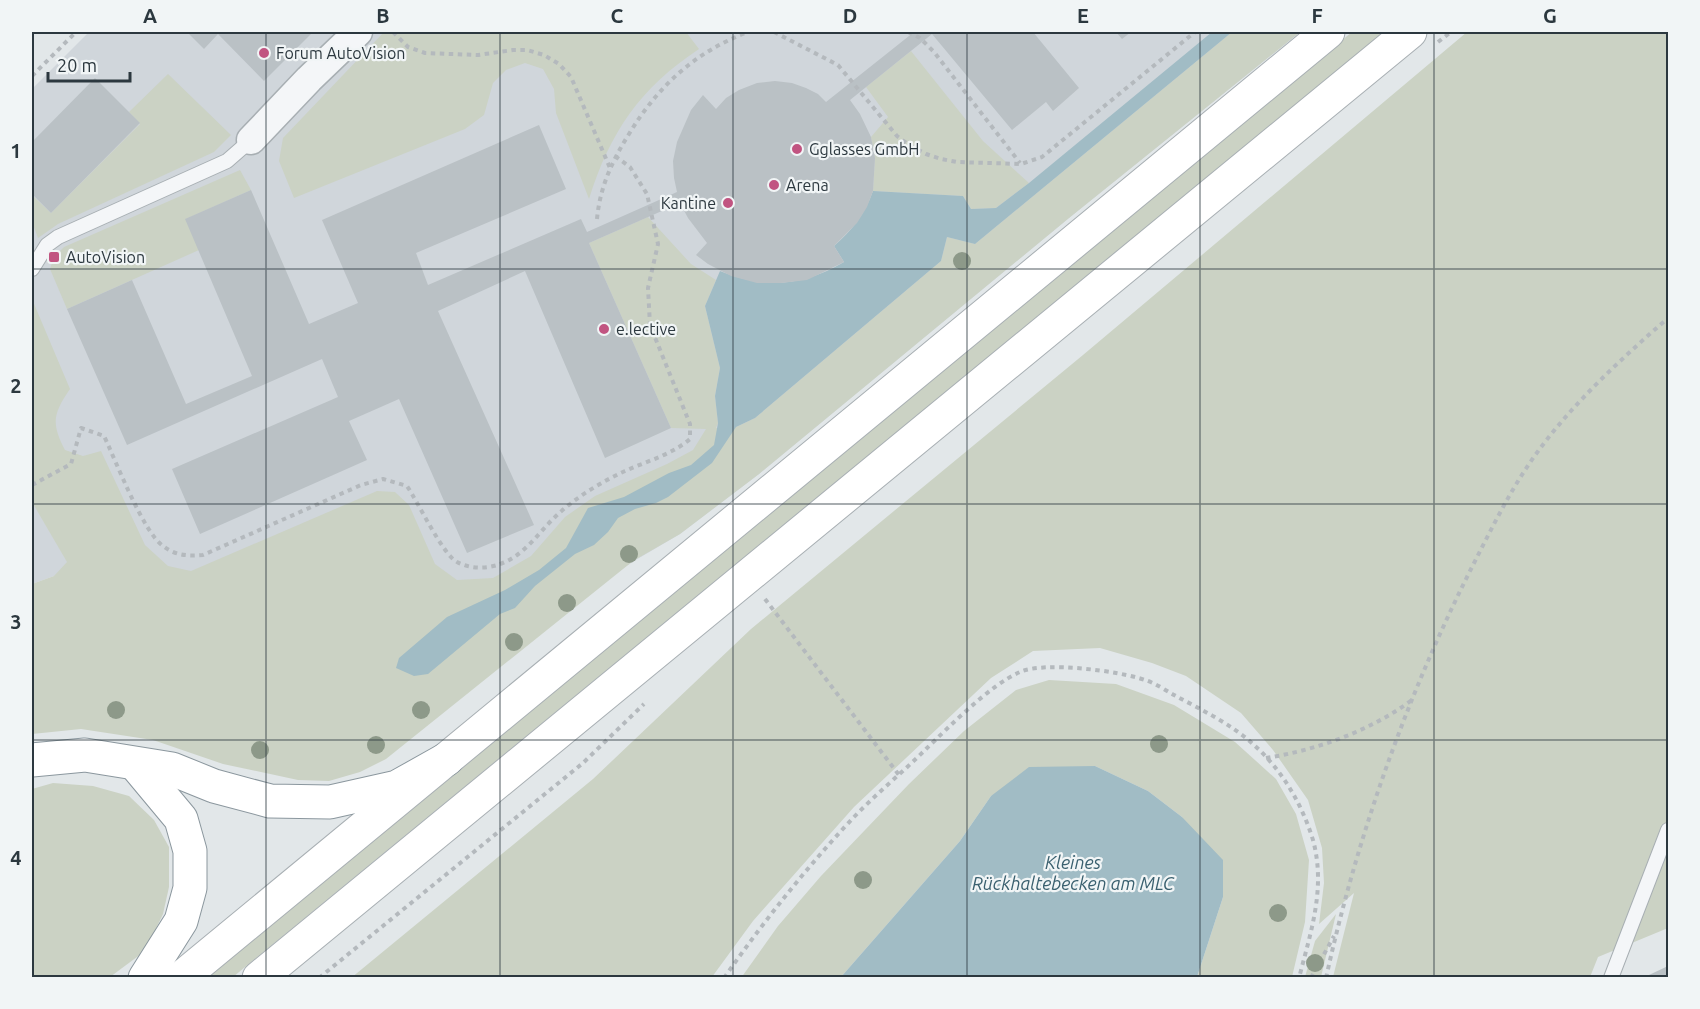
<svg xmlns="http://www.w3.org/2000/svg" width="1700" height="1009" font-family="Ubuntu,sans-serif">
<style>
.built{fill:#d0d6db}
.green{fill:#cbd2c4}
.water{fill:#a1bcc5}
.building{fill:#bac1c5}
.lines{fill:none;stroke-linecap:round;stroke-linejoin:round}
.service-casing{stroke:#a8afb3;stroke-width:16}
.minor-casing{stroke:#a8afb3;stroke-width:31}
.secondary-casing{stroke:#a8afb3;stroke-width:35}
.motorway-casing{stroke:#8b979e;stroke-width:35}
.path{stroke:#b4b9bd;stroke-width:4;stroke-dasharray:4.5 4.5;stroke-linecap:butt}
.service{stroke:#f4f6f8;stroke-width:14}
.minor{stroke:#f4f6f8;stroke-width:28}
.secondary{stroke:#fff;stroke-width:33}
.motorway{stroke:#fff;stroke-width:33}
.tree{fill:#8d9989}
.grid{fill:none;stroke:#2c383f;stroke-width:1.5;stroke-opacity:0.55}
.poi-dot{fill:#c15481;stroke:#f1f5f6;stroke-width:2}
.labels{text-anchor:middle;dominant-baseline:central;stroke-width:4.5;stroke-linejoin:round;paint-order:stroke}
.poi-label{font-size:16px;fill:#2c383f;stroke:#f1f5f6;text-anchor:start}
.water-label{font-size:18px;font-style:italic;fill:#3a606f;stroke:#f1f5f6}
.neatline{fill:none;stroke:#2c383f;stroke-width:2}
.grid-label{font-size:20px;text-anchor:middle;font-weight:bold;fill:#2c383f}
</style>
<rect width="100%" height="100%" fill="#e2e7e9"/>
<!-- built -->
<polygon class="built" points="89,32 1300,32 1069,218 759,474 680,534 634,561 412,709 54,576 32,584 32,89"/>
<!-- green -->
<g class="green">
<path d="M384 32H686L699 49C640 88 610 132 589 199L556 113 554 89 543 69 525 63 506 70 493 83 484 115 465 129 294 198 279 161 283 138Z"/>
<path d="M1232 32H1300L1069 218 759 474 680 534 633 561 386 759 360 772 329 781 298 780 223 764 153 740 81 729 32 734V584L54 576 67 562 32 502V299L70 389C53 414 51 423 65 450L83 456 101 451 145 545 168 566 191 571 377 491 395 492 409 505 435 564 457 580 493 578 531 556 565 517 595 496 667 464 693 450 706 429 671 428 589 243 648 217 691 264 716 280 705 306 720 368 715 396 718 423 716 428 736 427 755 418 941 261 947 237 975 244Z"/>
<polygon points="1352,32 1384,32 233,977 202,978"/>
<polygon points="1467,32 1668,32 1668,928 1598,957 1590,977 1333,977 1354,893 1319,924 1324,883 1322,848 1308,800 1273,750 1241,713 1186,676 1152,663 1100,648 1033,651 991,678 854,807 753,921 712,977 351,978 593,779 751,629 1083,355"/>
<polygon points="911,51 983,141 1029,183 996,208 971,209 963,196 873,191 875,158 871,137 888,117 866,87"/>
<polygon points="168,74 231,135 214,152 58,224 38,238 32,222 33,196 51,213 140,124 129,112"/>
<polygon points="240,170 251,190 186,219 199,250 67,309 50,269 54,257 64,247"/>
<polygon points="1049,680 1116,684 1174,705 1235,742 1276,779 1296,814 1309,860 1305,922 1292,977 1197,977 1223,897 1182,817 1148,791 1095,766 991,796 960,841 841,977 741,978 778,926 821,876 909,784 964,731 1016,690"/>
<polygon points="53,783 93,786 129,796 154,820 169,847 169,887 163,914 145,951 110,977 32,978 32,789"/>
<polygon points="1336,914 1321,977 1305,977 1315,941"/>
</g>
<!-- water -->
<g class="water">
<path d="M1212 32H1232L975 244 947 237 941 261 755 418 736 427 712 463 668 497 656 503 635 509 618 518 608 532 594 545 575 554 535 586 515 608 500 614 428 674 414 676 396 668 399 658 447 617 505 590 539 570 566 548 588 508 624 497 669 473 691 465 714 445 718 423 715 396 720 368 705 306 720 271C766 289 801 287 844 262L834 246C852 230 865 214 873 191L963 196 971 209 996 208 1029 183Z"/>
<polygon points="1095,766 1148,791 1182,817 1223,860 1223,897 1197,977 841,977 960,841 991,796 1029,767"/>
</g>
<!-- building -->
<g class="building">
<polygon points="187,32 313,32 264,81 218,34 204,49"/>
<polygon points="914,32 1033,32 1079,88 1053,111 1046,102 1012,130 932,34 850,100 860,114 871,137 875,158 873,191 867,207 857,223 834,246 844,262 807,280 781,283 757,283 731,276 708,264 696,255 707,243 688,218 680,203 589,243 671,428 605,458 525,271 438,311 534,525 467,553 399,399 349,421 367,460 200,534 172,469 338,397 322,359 127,445 67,309 132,280 186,404 252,376 185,219 251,190 309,324 358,303 322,220 539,125 566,189 416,253 428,285 581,219 587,232 677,192 674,178 673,161 677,142 691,110 703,95 716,109 726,98 739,90 757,83 775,81 792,83 806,88 818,94 826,102"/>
<polygon points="1116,32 1131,32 1122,39"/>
<polygon points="95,78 140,123 51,213 32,194 32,142"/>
<polygon points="1668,966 1668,978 1648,978 1649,975"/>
</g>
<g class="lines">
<!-- service casing -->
<g class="service-casing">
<g id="service">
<polyline points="32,269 47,245 58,237 227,161 251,140"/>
<polyline points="1611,978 1668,830"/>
</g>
</g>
<!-- minor casing -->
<g class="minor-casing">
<polyline id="minor" points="251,140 309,79 358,32"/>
</g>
<!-- secondary casing -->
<g class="secondary-casing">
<g id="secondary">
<polyline points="181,978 1328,32"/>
<polyline points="259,978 1410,32"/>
</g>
</g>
<!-- motorway casing -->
<g class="motorway-casing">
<g id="motorway">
<polyline points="32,760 85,755 172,769 214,786 270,801 330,802 397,787 447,759"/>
<polyline points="136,765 181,819 190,851 190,888 181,921 145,978"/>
</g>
</g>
<!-- path -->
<g class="path">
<polyline points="393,32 408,47 425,53 478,55 513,50 527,50 544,55 559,64 571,77 610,168"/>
<polyline points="774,32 838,65 897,136 909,145 926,154 941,159 957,162 1021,164 1042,157 1195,32"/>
<polyline points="908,32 920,38 934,52 1020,163"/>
<polyline points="1438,42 1451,32"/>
<polyline points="32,76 76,32"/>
<path d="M597 219C600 187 612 161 629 134 658 86 695 52 748 32"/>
<path d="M32 485 71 464 81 428 104 436C116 461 143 532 163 546 176 556 188 556 203 555L361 485 383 479 407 486C418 502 443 555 457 562 472 570 490 569 505 562 527 552 539 532 556 516 575 498 601 482 625 471 647 461 671 455 690 439V424L650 325 648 288 658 244 647 194 630 167 615 156"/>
<polyline points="765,599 899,775"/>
<path d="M1266 758C1317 750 1370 731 1412 700"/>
<polyline points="319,978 583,763 644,704"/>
<path d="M724 978C764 921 807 867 854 817 877 793 903 772 926 749 950 726 990 685 1020 672 1044 661 1120 671 1145 680 1155 683 1165 690 1174 695 1200 709 1233 725 1254 745 1282 770 1302 804 1313 840 1326 888 1311 931 1299 978"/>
<polyline points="1311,978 1334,936"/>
<path d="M1326 978C1357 837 1406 698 1471 569 1491 530 1510 490 1536 454 1573 403 1621 359 1668 318"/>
</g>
<!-- service -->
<use href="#service" class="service"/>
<!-- minor -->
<use href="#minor" class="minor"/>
<!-- secondary -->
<use href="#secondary" class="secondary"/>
<!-- motorway -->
<use href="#motorway" class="motorway"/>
</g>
<!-- trees -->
<g class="tree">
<circle cx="962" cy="261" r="9"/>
<circle cx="629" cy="554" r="9"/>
<circle cx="567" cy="603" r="9"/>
<circle cx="514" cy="642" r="9"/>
<circle cx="116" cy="710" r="9"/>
<circle cx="421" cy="710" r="9"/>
<circle cx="1159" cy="744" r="9"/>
<circle cx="376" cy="745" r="9"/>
<circle cx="260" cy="750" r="9"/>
<circle cx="863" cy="880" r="9"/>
<circle cx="1278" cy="913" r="9"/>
<circle cx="1315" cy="963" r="9"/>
</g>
<!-- grid -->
<path class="grid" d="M266 32V978M500 32V978M733 32V978M967 32V978M1200 32V978M1434 32V978M32 269H1668M32 504H1668M32 740H1668"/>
<!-- markers -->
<g class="poi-dot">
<circle cx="264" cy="53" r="6"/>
<circle cx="797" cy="149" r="6"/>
<circle cx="774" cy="185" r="6"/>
<circle cx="728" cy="203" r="6"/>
<rect x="48" y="251" width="12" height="12" rx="3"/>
<circle cx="604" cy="329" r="6"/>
</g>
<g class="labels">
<!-- poi labels -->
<g class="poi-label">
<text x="276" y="53">Forum AutoVision</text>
<text x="809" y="149">Gglasses GmbH</text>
<text x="786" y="185">Arena</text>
<text x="716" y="203" text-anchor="end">Kantine</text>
<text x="66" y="257">AutoVision</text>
<text x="616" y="329">e.lective</text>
</g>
<!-- water labels -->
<g class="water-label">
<text x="1073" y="862">Kleines<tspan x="1073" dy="21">Rückhaltebecken am MLC</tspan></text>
</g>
</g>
<!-- border -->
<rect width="1700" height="1009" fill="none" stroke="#f1f5f6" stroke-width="66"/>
<!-- scale -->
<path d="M48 72v9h82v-9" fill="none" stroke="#2c383f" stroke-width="3"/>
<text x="57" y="72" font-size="18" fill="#2c383f" stroke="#f1f5f6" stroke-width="4.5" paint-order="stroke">20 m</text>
<rect x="33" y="33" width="1634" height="943" class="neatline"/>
<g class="grid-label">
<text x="150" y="23">A</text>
<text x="383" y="23">B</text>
<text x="617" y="23">C</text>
<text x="850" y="23">D</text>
<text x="1083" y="23">E</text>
<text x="1317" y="23">F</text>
<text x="1550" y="23">G</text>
<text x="16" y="158">1</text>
<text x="16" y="393">2</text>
<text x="16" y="629">3</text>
<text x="16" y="865">4</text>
</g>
</svg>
